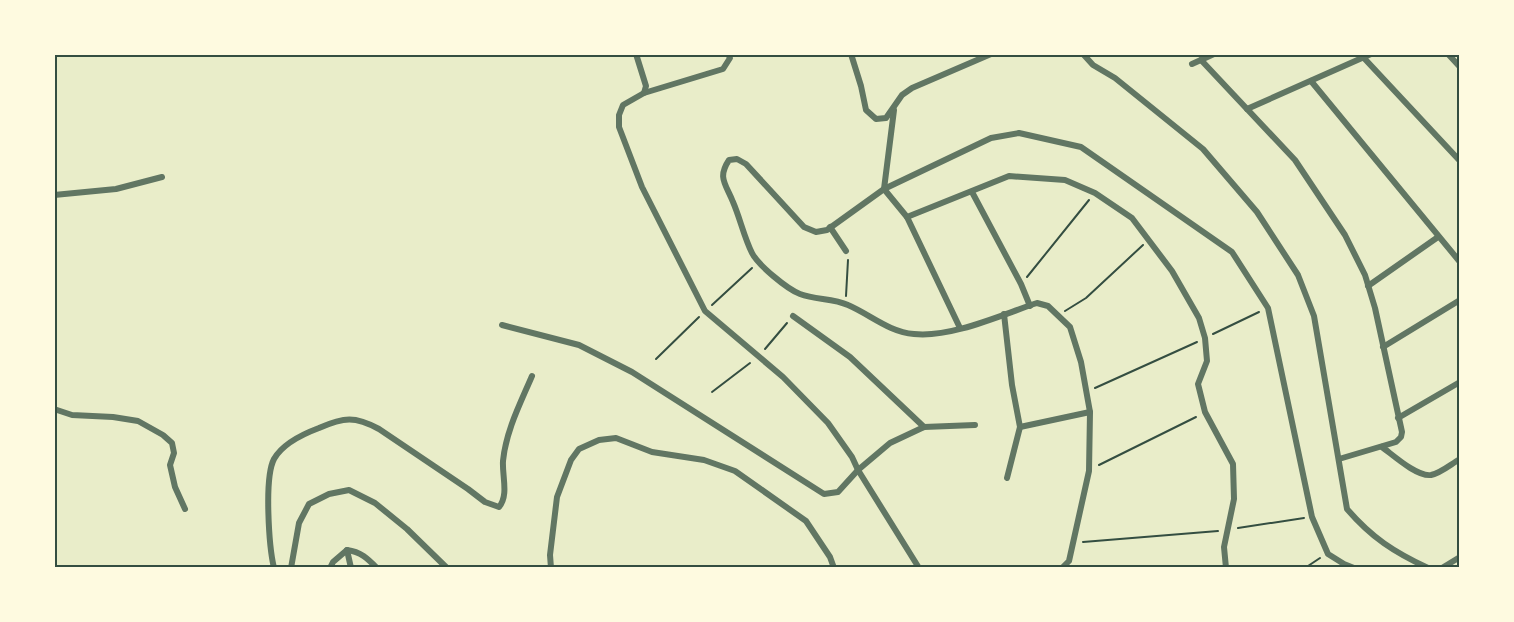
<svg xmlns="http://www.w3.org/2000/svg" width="1514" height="622" font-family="'Exo 2',sans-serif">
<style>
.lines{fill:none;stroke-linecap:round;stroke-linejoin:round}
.path{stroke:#344e41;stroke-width:2}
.service{stroke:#617663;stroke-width:3}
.minor{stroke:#617663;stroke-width:6}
.neatline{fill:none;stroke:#344e41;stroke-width:2}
</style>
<rect width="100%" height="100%" fill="#e9edc9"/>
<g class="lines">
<!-- path -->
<g class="path">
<polyline points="1027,277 1089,200"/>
<polyline points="846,296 848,260"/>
<polyline points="712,305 752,268"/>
<polyline points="1065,311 1086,298 1143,245"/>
<polyline points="1213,334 1259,312"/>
<polyline points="765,349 787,323"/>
<polyline points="656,359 699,317"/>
<polyline points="1095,388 1197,342"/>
<polyline points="712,392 750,363"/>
<polyline points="1099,465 1196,417"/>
<polyline points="1238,528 1304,518"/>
<polyline points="1083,542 1218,531"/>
<polyline points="1305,568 1320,558"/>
</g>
<!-- service -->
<polyline class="service" points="56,54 57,54"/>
<!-- minor -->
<g class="minor">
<polyline points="636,54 646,86 644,93 623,105 619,115 619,127 642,187 705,311 783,377 828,423 852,457 858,470 919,568"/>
<polyline points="851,54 861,86 866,110 876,119 886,118 902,95 912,88 991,54"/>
<path d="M1083 54 1093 65 1115 78 1203 149 1257 212 1298 275 1314 316 1347 509C1372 538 1394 552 1428 568"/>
<polyline points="1448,54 1460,67"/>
<polyline points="1363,57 1460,161"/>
<polyline points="1201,60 1295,160 1345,235 1365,275 1375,308 1402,432 1401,437 1396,442 1339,459"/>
<polyline points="1192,64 1214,54"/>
<polyline points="1311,81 1460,262"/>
<polyline points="644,93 723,69 730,58 728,54"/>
<polyline points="1247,109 1371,54"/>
<polyline points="894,110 884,189 907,217 1009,176 1065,180 1095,193 1132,218 1172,271 1199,318 1205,338 1207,361 1198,384 1205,412 1233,464 1234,499 1224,547 1226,568"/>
<polyline points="972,192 1021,284 1030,306"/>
<polyline points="54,195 116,189 162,177"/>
<polyline points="907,217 960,328"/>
<polyline points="830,227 846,251"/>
<polyline points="1368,286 1438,237"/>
<polyline points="1004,314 1012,385 1020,427 1007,478"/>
<polyline points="793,316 850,357 924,427"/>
<polyline points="502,325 579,345 632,372 824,494 838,492 858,470 890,443 924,427 975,425"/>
<polyline points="1383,347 1460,300"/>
<polyline points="54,409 72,415 113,417 138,421 163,435 172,443 174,453 170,465 175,487 185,509"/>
<polyline points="1398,418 1460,382"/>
<polyline points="1020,427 1090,412"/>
<path d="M1382 447C1393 455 1417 477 1431 475 1441 473 1451 464 1460 459"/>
<polyline points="347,550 351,568"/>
<polyline points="54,568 55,568"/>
<path d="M274 568C269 547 264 478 274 459 283 443 303 434 319 428 344 417 355 416 379 429L468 489 485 502 499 507C509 495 502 476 503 461 506 431 520 404 532 376"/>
<polyline points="291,568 299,523 309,504 329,494 349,490 375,503 407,529 447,568"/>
<path d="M330 568 333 562 347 550C361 552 367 558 377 568"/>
<polyline points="551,568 550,555 557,497 571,460 579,449 599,440 616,438 652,452 704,460 735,471 806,521 830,557 834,568"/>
<path d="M1062 568 1069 561 1089 471 1090 412 1081 362 1070 327 1048 306 1037 303C1001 315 951 338 914 334 889 332 871 315 848 305 833 298 816 300 800 294 787 289 758 265 752 253 744 237 740 218 733 202 726 184 717 178 729 160L737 159 746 164 804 227 816 232 827 230 884 189 991 138 1019 133 1081 147 1232 252 1268 308 1312 517 1328 554 1344 564 1354 568"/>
<polyline points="1442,568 1460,557"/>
</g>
</g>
<!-- border -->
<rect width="1514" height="622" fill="none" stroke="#fefae0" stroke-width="111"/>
<rect x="56" y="56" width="1402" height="510" class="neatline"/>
</svg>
